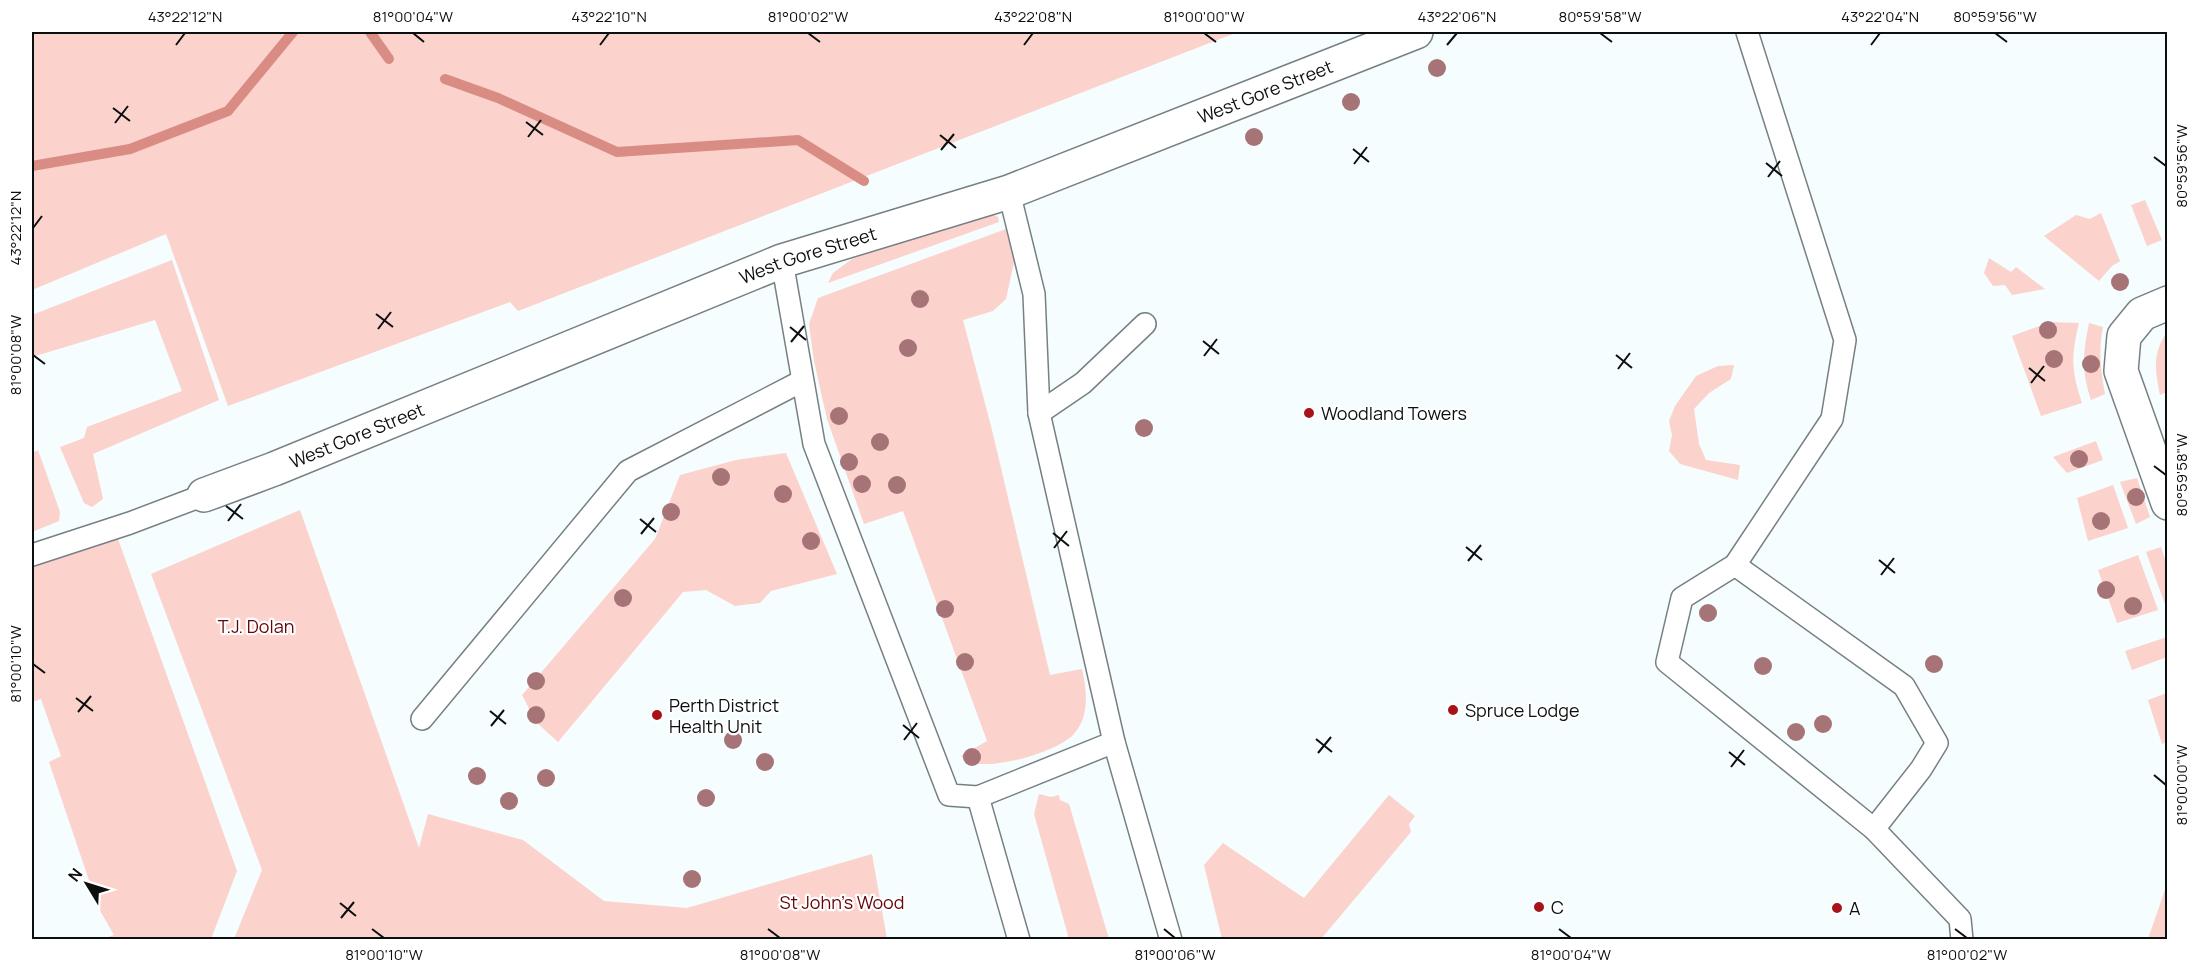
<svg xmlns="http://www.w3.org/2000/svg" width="2199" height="971" font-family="Manrope,sans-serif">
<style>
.green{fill:#fbd2cc}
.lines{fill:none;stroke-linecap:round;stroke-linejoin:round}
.stream{stroke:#d98c83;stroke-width:10}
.lane-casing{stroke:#768083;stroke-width:24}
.street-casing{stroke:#768083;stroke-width:36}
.lane{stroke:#fff;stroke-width:21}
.street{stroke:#fff;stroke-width:33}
.tree{fill:#a67477}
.ticks{fill:none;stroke:#0b0f10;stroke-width:2}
.poi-dot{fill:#a81219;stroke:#fff;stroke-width:2}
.labels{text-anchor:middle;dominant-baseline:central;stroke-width:4.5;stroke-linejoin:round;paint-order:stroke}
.street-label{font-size:18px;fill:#0b0f10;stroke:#fff}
.poi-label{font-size:18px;fill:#0b0f10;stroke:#fff;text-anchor:start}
.park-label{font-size:18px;fill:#640409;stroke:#fff}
.neatline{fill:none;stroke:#0b0f10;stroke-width:2}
.ticks-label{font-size:15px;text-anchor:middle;fill:#0b0f10}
</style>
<rect width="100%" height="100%" fill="#f6fdfe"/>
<!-- green -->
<g class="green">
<polygon points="32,32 1238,32 518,311 510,302 228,406 166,234 32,290"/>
<polygon points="2145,200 2162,240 2147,246 2131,205"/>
<polygon points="978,212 990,213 998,217 999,222 828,283 833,273 852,259"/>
<polygon points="2101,213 2120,261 2112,266 2099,281 2044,236 2076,215 2090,219"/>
<path d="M1006 229 1013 244 1014 262 1006 299 993 311 963 320 992 430 1050 675 1082 669C1087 690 1090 717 1073 735 1057 752 978 777 961 756L987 741 903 511 864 524 827 419 814 361 809 324 818 298Z"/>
<polygon points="1989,258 2011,272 2016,267 2045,289 2012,295 2005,285 1993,286 1984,273"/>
<polygon points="172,260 219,400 93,454 103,499 92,507 84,503 60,447 84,438 87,427 182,391 155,320 32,357 32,315"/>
<path d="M2050 322 2079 323C2071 356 2071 370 2082 403L2041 416 2012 336Z"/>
<path d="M2089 323 2103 327C2098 351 2101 371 2105 394L2091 400C2081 369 2083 354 2089 323Z"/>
<path d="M2167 332V392L2160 395C2155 370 2152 354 2167 332Z"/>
<polygon points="1734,365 1731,379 1709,393 1694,409 1699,444 1706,460 1740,465 1738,480 1680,464 1669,451 1672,435 1669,421 1675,406 1696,376 1718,366"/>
<polygon points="2096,441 2103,460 2067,473 2053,457"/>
<polygon points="38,450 60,512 59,521 32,532 32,453"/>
<polygon points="786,453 837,574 771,591 760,603 735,606 706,590 683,592 558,742 536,722 522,695 655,539 680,475 736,460"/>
<polygon points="2137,478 2150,517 2136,524 2120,482"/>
<polygon points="2113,485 2128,528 2088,541 2077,498"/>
<polygon points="300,510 419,848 428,814 523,840 604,901 687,908 872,854 887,939 234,939 262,870 151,574"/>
<polygon points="118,539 237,871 211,939 103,939 114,935 98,907 49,762 61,756 41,699 32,702 32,566 104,540"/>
<polygon points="2161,547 2167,565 2166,607 2146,552"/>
<polygon points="2138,555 2158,610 2117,623 2098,570"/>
<polygon points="2167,637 2167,657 2132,670 2125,651"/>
<polygon points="2167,693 2167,742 2162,744 2148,700"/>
<polygon points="1039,794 1051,797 1059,795 1060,800 1069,804 1109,939 1069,939 1034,814"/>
<polygon points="1389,795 1415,816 1409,824 1411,832 1321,939 1222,939 1204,865 1223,843 1304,898"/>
<polygon points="2167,884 2167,939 2148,939"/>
</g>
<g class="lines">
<!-- stream -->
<g class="stream">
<polyline points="370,32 389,59"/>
<polyline points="445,79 498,98 617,152 798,140 864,181"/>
<polyline points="32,166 130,149 228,111 293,32"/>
</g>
<!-- lane casing -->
<g class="lane-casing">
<g id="lane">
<polyline points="1747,32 1845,340 1832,419 1735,565 1682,598 1667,662 1874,829 1960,919 1962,940"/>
<polyline points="782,261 814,444 949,795 978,797 1114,742 1039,413 1034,294 1009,192"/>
<polyline points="1039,413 1083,383 1145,324"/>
<polyline points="32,555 130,523 204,495"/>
<polyline points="1735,565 1904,686 1937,743 1921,769 1874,829"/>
<polyline points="422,719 628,471 802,381"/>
<polyline points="1114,742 1171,940"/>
<polyline points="978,797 1019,940"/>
</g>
</g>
<!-- street casing -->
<g class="street-casing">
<g id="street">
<polyline points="2168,303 2142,314 2124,336 2121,371 2168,503"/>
<path id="s1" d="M204 495 274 469 782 261 1009 192 1416 32"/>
</g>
</g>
<!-- lane -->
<use href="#lane" class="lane"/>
<!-- street -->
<use href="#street" class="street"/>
</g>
<!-- trees -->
<g class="tree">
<circle cx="1437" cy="68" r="9"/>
<circle cx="1351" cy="102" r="9"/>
<circle cx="1254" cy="137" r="9"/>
<circle cx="2120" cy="282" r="9"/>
<circle cx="920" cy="299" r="9"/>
<circle cx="2048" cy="330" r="9"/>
<circle cx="908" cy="348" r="9"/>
<circle cx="2054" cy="359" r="9"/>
<circle cx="2091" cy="364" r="9"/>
<circle cx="839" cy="416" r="9"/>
<circle cx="1144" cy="428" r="9"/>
<circle cx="880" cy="442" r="9"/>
<circle cx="2079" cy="459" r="9"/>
<circle cx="849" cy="462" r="9"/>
<circle cx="721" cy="477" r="9"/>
<circle cx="862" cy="484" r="9"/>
<circle cx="897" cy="485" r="9"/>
<circle cx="783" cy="494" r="9"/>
<circle cx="2136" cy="497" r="9"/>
<circle cx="671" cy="512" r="9"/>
<circle cx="2101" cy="521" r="9"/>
<circle cx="811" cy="541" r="9"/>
<circle cx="2106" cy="590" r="9"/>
<circle cx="623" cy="598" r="9"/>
<circle cx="2133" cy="606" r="9"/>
<circle cx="945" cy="609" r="9"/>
<circle cx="1708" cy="613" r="9"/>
<circle cx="965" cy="662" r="9"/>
<circle cx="1934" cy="664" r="9"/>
<circle cx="1763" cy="666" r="9"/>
<circle cx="536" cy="681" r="9"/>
<circle cx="536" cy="715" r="9"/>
<circle cx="1823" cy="724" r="9"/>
<circle cx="1796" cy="732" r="9"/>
<circle cx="733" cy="740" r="9"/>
<circle cx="972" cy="757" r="9"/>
<circle cx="765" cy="762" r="9"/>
<circle cx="477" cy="776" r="9"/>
<circle cx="546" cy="778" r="9"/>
<circle cx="706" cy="798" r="9"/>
<circle cx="509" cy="801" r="9"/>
<circle cx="692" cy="879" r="9"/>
</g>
<!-- ticks -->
<path class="ticks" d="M413 33 424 42M808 33 820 42M1204 33 1216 42M1600 33 1612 42M1995 33 2007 42M176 45 185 33M600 45 609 33M1024 45 1033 33M1447 45 1457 33M1871 45 1880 33M113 108 130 121M526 122 543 135M115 123 128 106M940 135 956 148M528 137 541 120M1353 149 1369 162M941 150 954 134M2154 157 2166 166M1766 163 1782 176M1354 164 1367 147M1768 177 1780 161M33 228 42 216M376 314 393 327M790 327 806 340M378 329 391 312M1203 341 1219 354M791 342 804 326M33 355 45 364M1616 355 1632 368M1204 356 1217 339M2029 368 2045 381M1618 369 1630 353M2031 383 2044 366M2154 466 2166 475M226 506 243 519M640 519 656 532M228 521 241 504M1053 533 1069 546M641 534 654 518M1466 547 1482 560M1054 548 1067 531M1879 560 1895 573M1468 561 1481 545M1881 575 1894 558M33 664 45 673M76 698 93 711M490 711 506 724M78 712 91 696M903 725 919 738M491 726 504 710M1316 739 1332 752M904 740 917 723M1729 752 1745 765M1318 753 1331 737M1731 767 1744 750M2154 775 2166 785M340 903 356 916M341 918 354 902M372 929 384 938M768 929 780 938M1164 929 1175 938M1559 929 1571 938M1955 929 1967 938"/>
<!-- markers -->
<g class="poi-dot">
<circle cx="1309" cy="413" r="6"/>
<circle cx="1453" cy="710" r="6"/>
<circle cx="657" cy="715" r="6"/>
<circle cx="1539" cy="907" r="6"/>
<circle cx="1837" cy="908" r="6"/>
</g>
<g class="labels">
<!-- street labels -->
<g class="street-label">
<text stroke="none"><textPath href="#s1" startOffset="1136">West Gore Street</textPath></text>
<text stroke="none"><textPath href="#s1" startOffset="650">West Gore Street</textPath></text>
<text stroke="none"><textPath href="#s1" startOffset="164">West Gore Street</textPath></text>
</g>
<!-- poi labels -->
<g class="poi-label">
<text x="1321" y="413">Woodland Towers</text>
<text x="669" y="705">Perth District<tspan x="669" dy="21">Health Unit</tspan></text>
<text x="1465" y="710">Spruce Lodge</text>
<text x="1551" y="907">C</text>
<text x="1849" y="908">A</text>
</g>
<!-- park labels -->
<g class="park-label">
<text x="256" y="626">T.J. Dolan</text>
<text x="842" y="902">St John's Wood</text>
</g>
</g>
<!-- border -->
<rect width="2199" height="971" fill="none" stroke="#ffffff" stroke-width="66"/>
<!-- north arrow -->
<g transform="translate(87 884) rotate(308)" stroke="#ffffff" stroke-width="4.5" paint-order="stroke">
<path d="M0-4.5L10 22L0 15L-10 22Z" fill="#0b0f10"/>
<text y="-9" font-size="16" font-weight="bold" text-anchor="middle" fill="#0b0f10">N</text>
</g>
<rect x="33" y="33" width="2133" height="905" class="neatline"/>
<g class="ticks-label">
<text x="185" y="22">43°22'12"N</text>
<text x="413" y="22">81°00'04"W</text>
<text x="609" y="22">43°22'10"N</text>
<text x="808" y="22">81°00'02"W</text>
<text x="1033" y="22">43°22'08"N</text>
<text x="1204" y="22">81°00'00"W</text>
<text x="1457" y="22">43°22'06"N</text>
<text x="1600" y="22">80°59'58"W</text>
<text x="1880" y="22">43°22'04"N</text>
<text x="1995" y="22">80°59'56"W</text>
<text transform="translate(2182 166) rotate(-90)" y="5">80°59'56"W</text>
<text transform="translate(16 228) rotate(-90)" y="5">43°22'12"N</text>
<text transform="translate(16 355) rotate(-90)" y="5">81°00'08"W</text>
<text transform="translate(2182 475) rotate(-90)" y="5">80°59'58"W</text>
<text transform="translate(16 664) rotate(-90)" y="5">81°00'10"W</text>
<text transform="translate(2182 785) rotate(-90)" y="5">81°00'00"W</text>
<text x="384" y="960">81°00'10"W</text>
<text x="780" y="960">81°00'08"W</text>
<text x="1175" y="960">81°00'06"W</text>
<text x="1571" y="960">81°00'04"W</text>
<text x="1967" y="960">81°00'02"W</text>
</g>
</svg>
